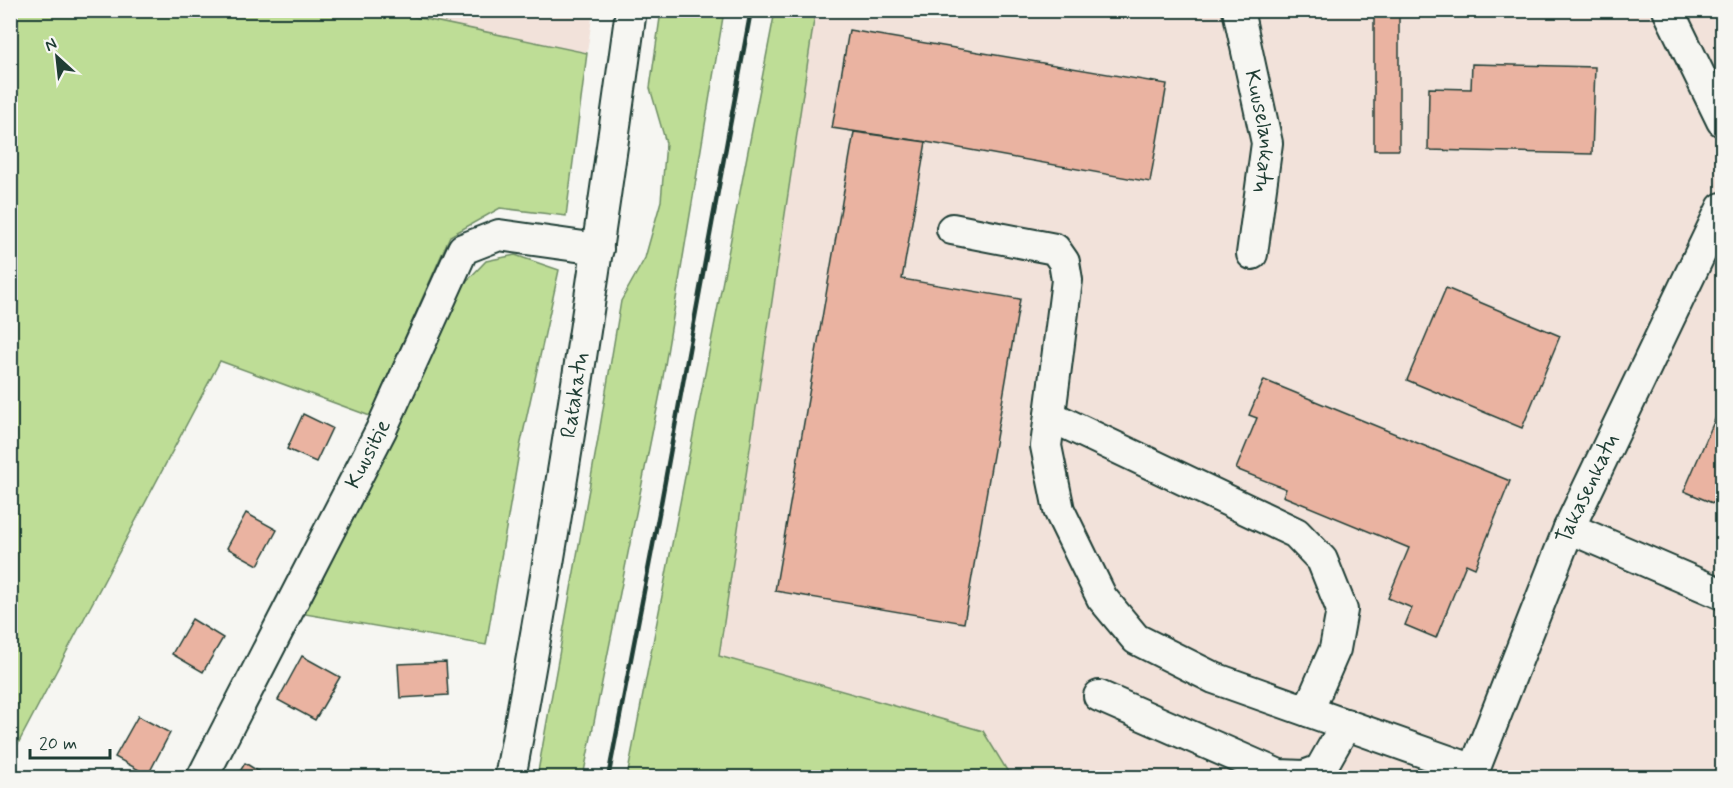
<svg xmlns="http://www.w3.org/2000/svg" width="1733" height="788" font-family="Mynerve,sans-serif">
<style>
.built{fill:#f2e2da}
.green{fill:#bedd96;stroke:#6e8d65;stroke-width:1.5}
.building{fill:#eab3a1;stroke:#1f3d34;stroke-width:1.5}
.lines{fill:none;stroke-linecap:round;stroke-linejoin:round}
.minor-casing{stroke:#1f3d34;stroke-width:34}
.minor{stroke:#f6f6f2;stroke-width:30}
.rail{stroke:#1f3d34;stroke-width:4.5}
.labels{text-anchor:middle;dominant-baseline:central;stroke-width:5;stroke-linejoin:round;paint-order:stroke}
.street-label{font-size:22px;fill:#1f3d34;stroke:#f6f6f2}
</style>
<rect width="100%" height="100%" fill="#f6f6f2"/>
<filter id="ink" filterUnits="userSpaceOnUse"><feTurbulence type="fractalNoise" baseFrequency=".0167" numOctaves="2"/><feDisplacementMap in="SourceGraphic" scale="12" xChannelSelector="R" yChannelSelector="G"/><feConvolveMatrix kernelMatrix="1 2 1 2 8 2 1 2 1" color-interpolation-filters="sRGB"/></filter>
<g filter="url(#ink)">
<!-- built -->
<g class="built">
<polygon points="386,11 593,10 593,11 587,53"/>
<polygon points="806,11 1722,11 1722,777 1011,777 983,731 719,657 815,13"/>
</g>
<!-- green -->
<g class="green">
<polygon points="11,10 386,11 587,53 566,216 500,208 450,236 370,416 220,361 11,757"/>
<polygon points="661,11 724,11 661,389 583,777 537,777 598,439 621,301 645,258 661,201 666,143 650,88"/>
<polygon points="775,11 806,11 815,13 719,656 983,731 1011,777 627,777"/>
<polygon points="515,255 559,270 520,447 486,645 305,614 462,286 486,261"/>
</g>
<!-- building -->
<g class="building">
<rect x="1374" y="10" width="25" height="140"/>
<polygon points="849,30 1167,84 1150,182 926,142 832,128"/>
<polygon points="1472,64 1595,67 1592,154 1428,150 1429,88 1471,89"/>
<polygon points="854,132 926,142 902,279 1020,299 964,623 775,591"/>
<polygon points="1446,288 1560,336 1522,428 1407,380"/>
<polygon points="1264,380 1510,481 1475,568 1466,564 1436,638 1405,625 1412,608 1388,598 1409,548 1283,496 1286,489 1236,469 1257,418 1249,415"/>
<polygon points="303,414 332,428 316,462 287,449"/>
<polygon points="1716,417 1722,420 1722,507 1684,491"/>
<polygon points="246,513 277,530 258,565 227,548"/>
<polygon points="192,619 223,638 203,672 172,654"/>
<polygon points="302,656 340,677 315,720 278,700"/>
<polygon points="446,662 448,695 400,698 398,664"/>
<polygon points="138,716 170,733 148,775 115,757"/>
<polygon points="245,763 269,778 236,778"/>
</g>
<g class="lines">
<!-- minor casing -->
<g class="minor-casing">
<g id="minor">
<path id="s1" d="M1238 10 1267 143 1252 254"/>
<polyline points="1668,10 1722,121"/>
<polyline points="952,229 1055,249 1064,262 1067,280 1046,446 1059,510 1102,598 1136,639 1214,678 1474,770"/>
<polyline points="1050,416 1296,533 1322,560 1342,610 1335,649 1308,711"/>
<polyline points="1569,528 1722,594"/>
<polyline points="1099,696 1279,775 1304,776 1320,770 1346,724"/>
<path id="s2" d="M202 778 381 430 463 249 499 235 598 249"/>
<path id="s3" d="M510 778C558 523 596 267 631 10"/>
<path id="s4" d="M1471 778 1569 528 1722 208"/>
</g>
</g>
<!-- minor -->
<use href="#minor" class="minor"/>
<!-- rail -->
<polyline class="rail" points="608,778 661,503 751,10"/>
</g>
</g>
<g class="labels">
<!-- street labels -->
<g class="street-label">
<text stroke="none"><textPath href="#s1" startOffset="124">Kuuselankatu</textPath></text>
<text stroke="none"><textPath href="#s3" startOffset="388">Ratakatu</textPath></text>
<text stroke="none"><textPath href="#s2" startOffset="364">Kuusitie</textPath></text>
<text stroke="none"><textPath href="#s4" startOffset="312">Takasenkatu</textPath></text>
</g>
</g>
<!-- margin -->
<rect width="1733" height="788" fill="none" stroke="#f6f6f2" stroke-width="36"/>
<rect x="18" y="18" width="1697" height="752" fill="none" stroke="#1f3d34" stroke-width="2" filter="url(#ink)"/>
<!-- north arrow -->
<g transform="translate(57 57) rotate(333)" stroke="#f6f6f2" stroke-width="4.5" paint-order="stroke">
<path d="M0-4.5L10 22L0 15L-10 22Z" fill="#1f3d34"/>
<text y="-9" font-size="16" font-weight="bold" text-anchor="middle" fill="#1f3d34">N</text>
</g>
<!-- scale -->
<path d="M30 749v9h80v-9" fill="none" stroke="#1f3d34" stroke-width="3"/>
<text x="39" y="749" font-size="18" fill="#1f3d34" stroke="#f6f6f2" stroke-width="4.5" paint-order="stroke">20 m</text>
</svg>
